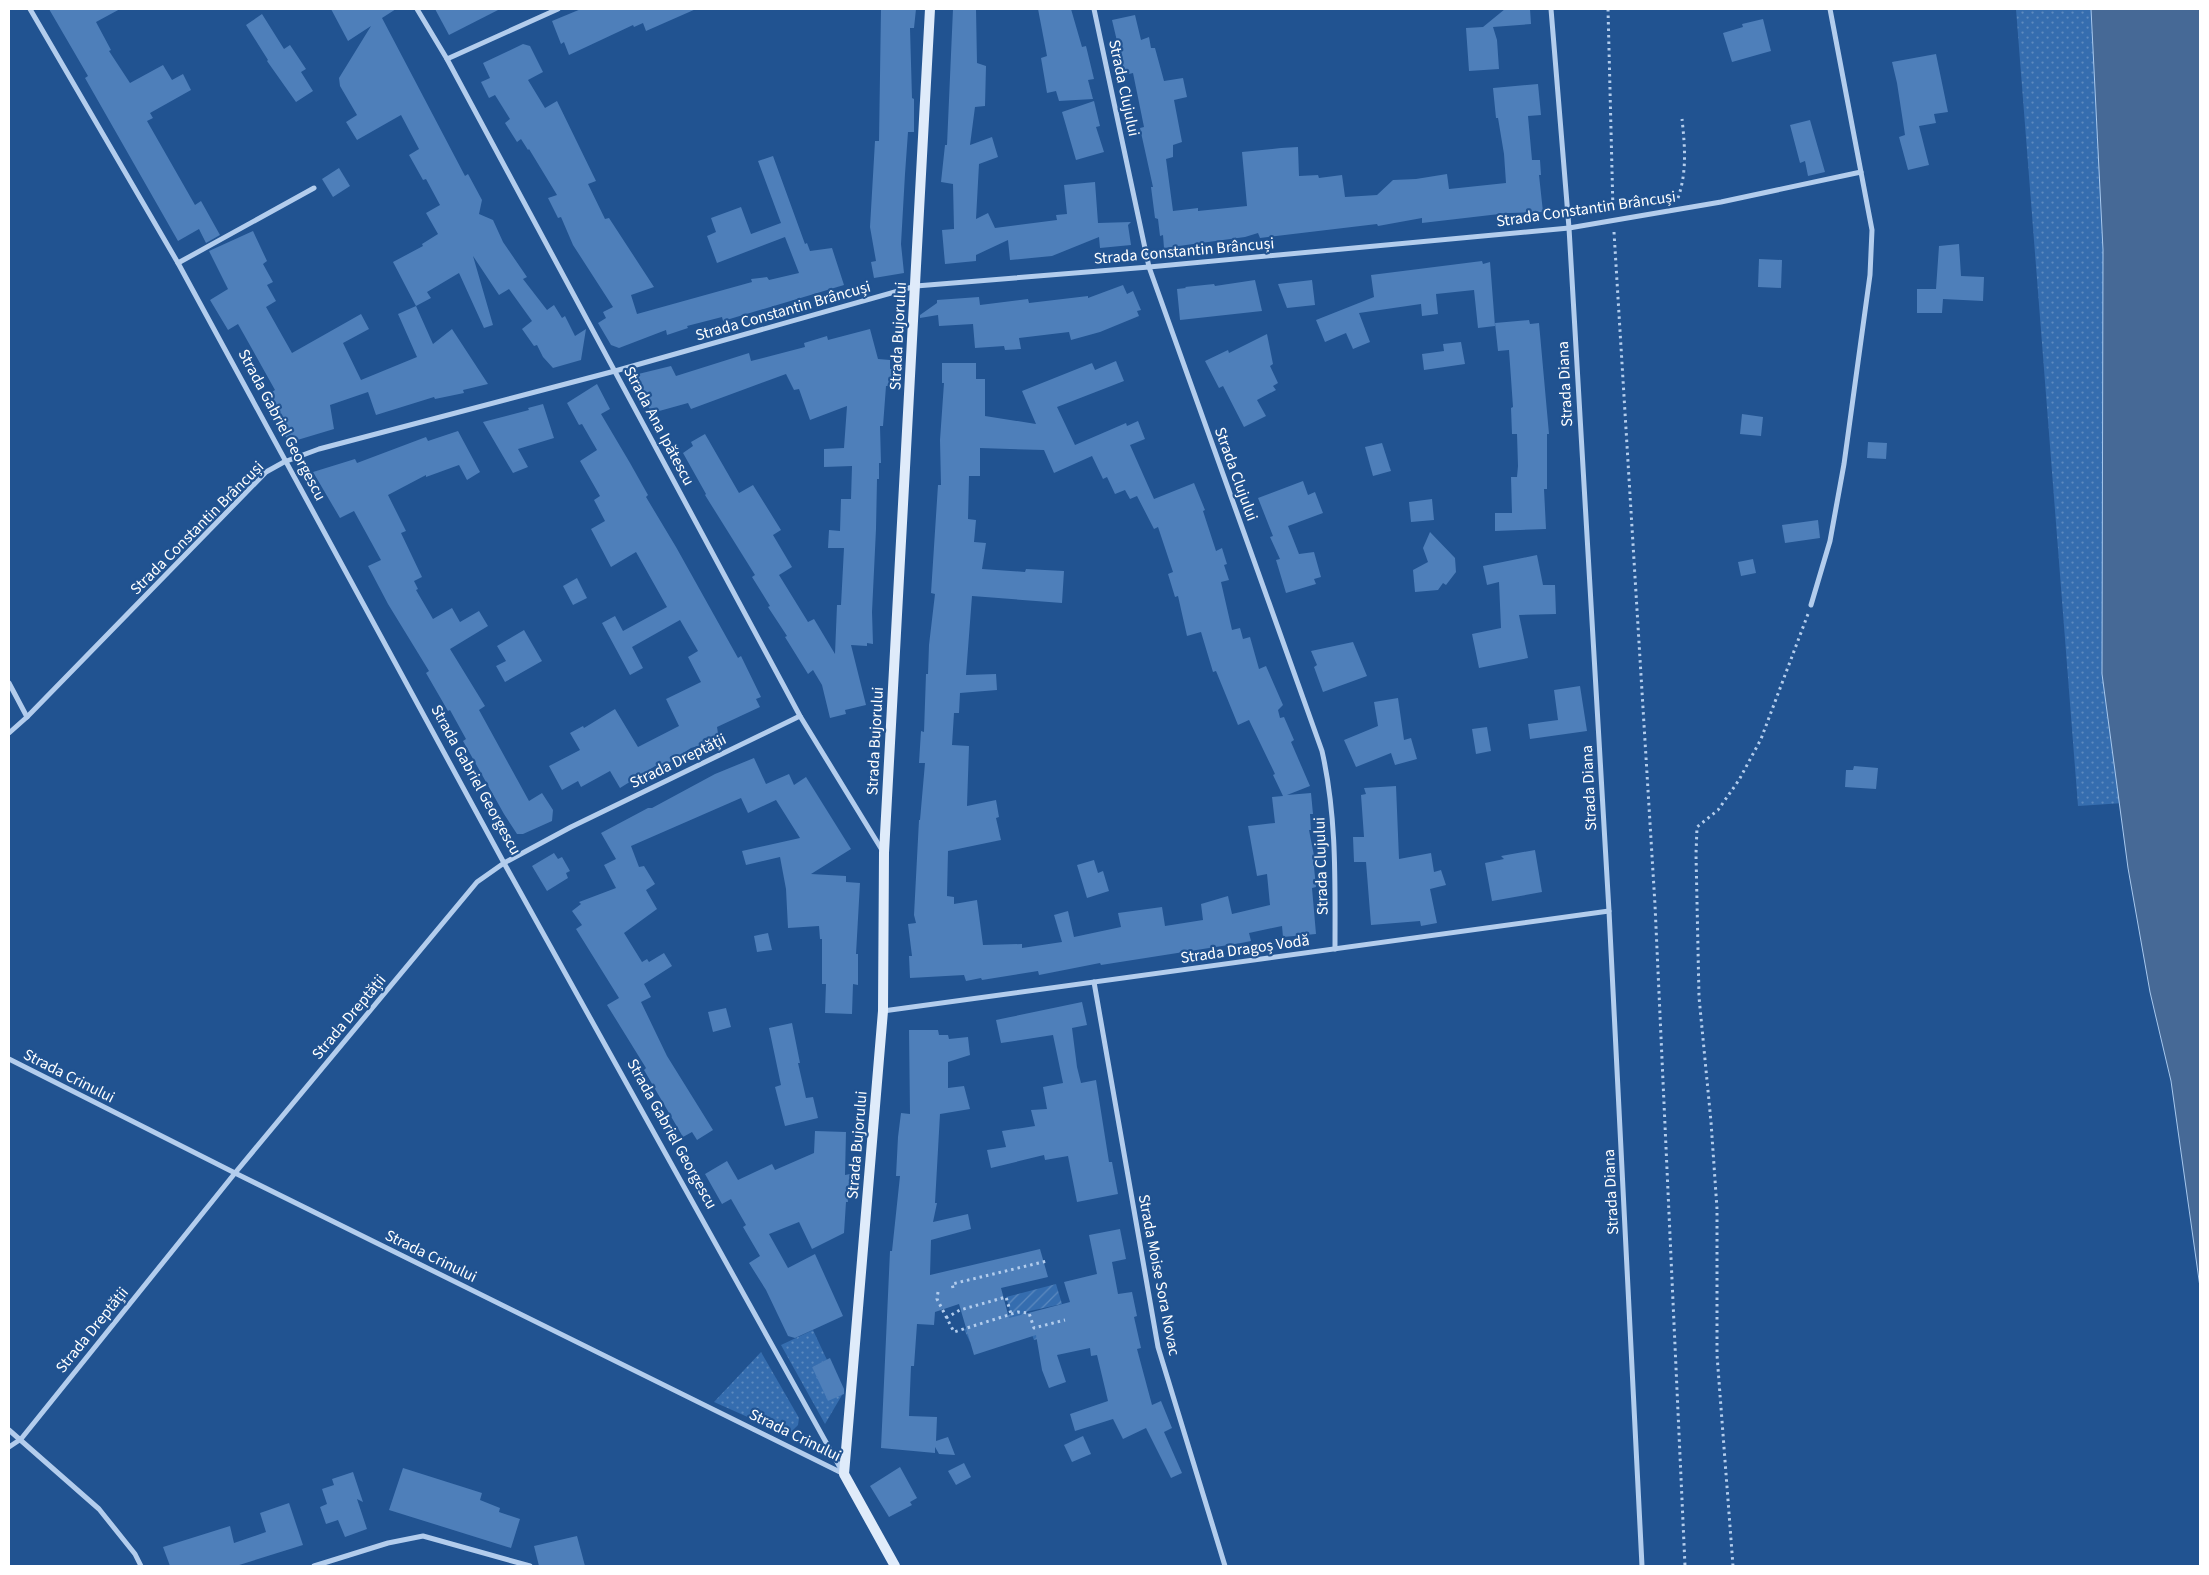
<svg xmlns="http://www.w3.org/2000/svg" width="2209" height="1575" font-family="'Source Sans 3',sans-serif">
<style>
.grass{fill:url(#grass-dots)}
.garden{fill:url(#garden-furrows)}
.water{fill:#466996;stroke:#a7c8ee}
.building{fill:#4e7fba;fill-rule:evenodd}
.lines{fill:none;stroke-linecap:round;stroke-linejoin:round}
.path{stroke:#b3cded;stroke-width:3;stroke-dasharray:2.5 4;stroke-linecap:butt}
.street{stroke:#b3cded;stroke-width:5}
.secondary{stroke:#dfebfa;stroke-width:10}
.labels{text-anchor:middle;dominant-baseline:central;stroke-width:4.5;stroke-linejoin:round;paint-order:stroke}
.street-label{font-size:16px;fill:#fff;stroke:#215391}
</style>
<defs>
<pattern id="grass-dots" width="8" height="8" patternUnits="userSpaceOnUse" patternTransform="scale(1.25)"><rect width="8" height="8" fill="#356daf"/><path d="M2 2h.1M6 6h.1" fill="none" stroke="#5d8abf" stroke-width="1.8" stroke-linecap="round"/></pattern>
<pattern id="garden-furrows" width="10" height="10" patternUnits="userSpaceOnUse" patternTransform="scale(1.25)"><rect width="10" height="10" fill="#356daf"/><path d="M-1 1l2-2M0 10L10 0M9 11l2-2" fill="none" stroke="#5d8abf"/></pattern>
</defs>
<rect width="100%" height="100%" fill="#215391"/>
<!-- grass -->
<g class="grass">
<polygon points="2016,9 2200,9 2200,798 2078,806"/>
<polygon points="813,1330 827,1360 812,1367 842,1395 825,1424 781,1345"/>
<polygon points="761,1352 799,1418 798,1425 791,1432 779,1431 714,1402"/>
</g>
<!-- garden -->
<polygon class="garden" points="1056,1284 1062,1304 1025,1312 1028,1324 1060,1333 1034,1340 1028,1325 970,1342 964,1329 1011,1314 1006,1297"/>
<!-- water -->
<polygon class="water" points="2091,9 2200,9 2200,1287 2171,1081 2150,992 2128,868 2102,674 2103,250"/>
<!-- building -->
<g class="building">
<polygon points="49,9 120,9 96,22 111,50 109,51 130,83 163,65 172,80 183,74 191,90 150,113 153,118 147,121 195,205 201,201 220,235 206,243 199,229 178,241 85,78 88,76"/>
<polygon points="331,9 396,9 382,18 465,176 468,174 482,200 479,214 493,220 503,242 527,277 523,279 547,310 554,305 562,318 565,316 575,336 586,329 581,360 553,368 543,357 537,345 534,346 522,329 532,321 509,289 499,295 473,256 493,325 484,328 459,273 427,292 431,298 416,306 393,262 423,246 422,244 438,234 426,213 440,205 426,179 423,180 409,155 419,149 401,115 357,140 346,122 357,115 340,86 339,78 371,26 348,41"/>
<polygon points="435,9 500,9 449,35"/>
<polygon points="581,9 696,9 646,31 643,23 634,27 633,25 569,55 564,42 561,44 552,21"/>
<polygon points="881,9 916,9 914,28 910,28 912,98 914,99 914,132 908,132 905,174 901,244 904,273 874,278 871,262 876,261 870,227 875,141 879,141"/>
<polygon points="953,9 976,9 977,63 986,66 985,106 975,107 970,145 992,137 998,157 979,164 976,219 988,213 995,228 1057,220 1056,215 1067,214 1064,185 1095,182 1098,223 1131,222 1128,225 1131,245 1100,248 1099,237 1052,256 1010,260 1008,240 976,255 976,261 945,264 942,230 954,229 953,184 941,182 945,145 947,145"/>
<polygon points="1038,9 1071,9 1082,47 1086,46 1094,79 1088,80 1093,99 1059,101 1056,91 1047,93 1041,58 1047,56"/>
<polygon points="1505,9 1530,9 1531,24 1493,27 1497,40 1499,69 1469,71 1466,28 1483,27"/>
<polygon points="262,14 284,49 290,45 306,69 301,72 313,91 296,102 267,61 268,60 246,25"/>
<polygon points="1135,15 1141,40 1149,37 1151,48 1155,48 1164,81 1183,78 1187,97 1174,100 1182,142 1173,145 1173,157 1166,159 1173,211 1198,208 1198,211 1247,206 1242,152 1281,148 1298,147 1299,176 1318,175 1319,178 1342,175 1345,197 1377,195 1393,180 1416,179 1447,174 1449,189 1506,183 1504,154 1498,118 1496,118 1493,88 1538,84 1541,115 1528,116 1532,160 1540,160 1541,175 1539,175 1543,212 1508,213 1422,223 1422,218 1378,226 1377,224 1260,238 1258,233 1245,237 1164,248 1163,235 1160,236 1158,219 1155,218 1151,187 1153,187 1140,128 1144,127 1133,73 1125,75 1112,20"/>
<polygon points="1763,19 1771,51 1732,62 1723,33 1743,27 1742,24"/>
<polygon points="523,44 530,46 543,72 528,80 545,108 557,101 596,181 588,184 605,219 609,218 654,287 631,295 637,314 752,282 751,279 767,277 769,280 799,273 785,237 717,263 707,236 716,232 711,218 741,207 751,234 781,223 758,161 773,156 805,244 807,243 810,251 832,248 844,285 723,321 722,317 687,326 688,328 667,335 666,330 619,348 611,345 598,323 606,318 603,312 613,307 573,245 561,217 558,218 548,198 557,195 529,149 528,150 521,139 517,142 505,123 510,119 495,95 489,98 481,82 490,78 483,63"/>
<polygon points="1936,54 1948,112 1934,114 1936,123 1919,126 1929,165 1908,170 1899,137 1905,135 1897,83 1892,62"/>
<polygon points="1094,101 1100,126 1096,127 1104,152 1076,160 1062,112"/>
<polygon points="1810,120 1825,172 1808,176 1805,161 1800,163 1790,125"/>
<polygon points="339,168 350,186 333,197 322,179"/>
<polygon points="253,231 267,261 263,264 273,282 267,285 276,301 266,307 292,353 361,314 369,329 343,343 361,380 417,357 398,314 416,306 433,344 452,329 488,384 463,390 464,393 435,399 434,397 376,415 368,392 330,405 334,429 294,441 287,439 264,397 275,390 238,324 228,330 210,300 228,289 209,251"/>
<polygon points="1959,244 1961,276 1984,277 1983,301 1943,299 1942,313 1917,313 1917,289 1936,289 1939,246"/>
<polygon points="1759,259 1782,260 1781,288 1758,287"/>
<polygon points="1482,261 1483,264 1490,262 1495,326 1478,328 1474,290 1436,294 1438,314 1422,316 1421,304 1359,313 1370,342 1353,349 1346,333 1325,342 1316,320 1374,297 1371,275"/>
<polygon points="1255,280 1262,311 1180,320 1177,289 1186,288 1185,287 1214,284 1215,286"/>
<polygon points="1312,280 1315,305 1287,308 1278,284"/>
<polygon points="1123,285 1127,294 1133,291 1141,310 1137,311 1139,316 1100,332 1071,340 1069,332 1019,338 1021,349 1005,350 1004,346 975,348 973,324 939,326 938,315 920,318 920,315 937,303 937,300 979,297 980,305 1028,299 1029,303 1088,296 1088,298"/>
<polygon points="1529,320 1530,324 1539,323 1549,434 1547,434 1547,489 1544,489 1546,529 1495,531 1495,513 1512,513 1511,477 1517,477 1518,466 1517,434 1512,434 1511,408 1513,407 1509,350 1498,351 1495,323"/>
<polygon points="870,329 878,359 890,360 890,369 894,369 894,386 886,386 883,426 880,426 881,463 879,463 879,479 877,479 876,529 872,612 873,644 867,643 867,646 851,645 866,705 845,710 846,714 830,718 822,685 813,670 808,674 785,637 787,636 768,607 770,606 752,577 755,575 705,495 706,494 683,453 693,446 691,442 705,434 739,493 753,485 781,530 773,535 792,567 779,575 808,622 814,619 835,654 837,605 841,605 844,548 828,548 829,530 840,531 841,499 851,499 852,466 824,467 824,449 844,448 847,406 810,420 799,389 794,390 786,374 691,409 688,403 652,413 630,376 671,366 676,376 749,353 751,361 805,347 804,343 827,336 828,340"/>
<polygon points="1267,334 1273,364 1270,366 1278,383 1273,386 1276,390 1257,400 1266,416 1244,427 1223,386 1219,388 1205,361 1228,350 1229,353"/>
<polygon points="1461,342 1465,364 1424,370 1422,354 1444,351 1443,344"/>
<path d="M1116 361 1124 381 1057 407 1075 445 1126 423 1127 426 1138 421 1145 439 1130 445 1154 499 1194 483 1205 510 1203 511 1216 551 1222 548 1227 564 1224 565 1229 580 1221 582 1232 630 1240 628 1243 639 1250 637 1259 669 1266 666 1283 705 1278 710 1280 718 1284 717 1294 740 1291 742 1310 786 1287 795 1311 793 1313 814H1310L1311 830H1309L1316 866 1314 867 1316 887 1312 888 1316 934 1283 937 1282 926 1249 933 1251 941 1241 943 1101 965 1100 963 1039 975 1038 971 982 980 981 978 966 981 964 975 910 978 909 956H912L908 924 916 923 914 915 919 820H920L925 763H919L921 731 924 732 926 674H928L929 645 935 594 931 593 938 485H941L940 440 944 383H942V363H976V379H985V416L1036 424 1022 391 1092 363 1095 370ZM980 448 1044 450 1054 473 1092 456 1103 479 1107 477 1115 494 1125 490 1130 499 1137 496 1154 529 1158 527 1173 572 1168 574 1175 597 1178 596 1187 636 1201 632 1213 672 1216 671 1238 725 1249 720 1275 774 1273 775 1283 796 1272 797 1275 823 1248 826 1257 876 1267 874 1270 905 1232 914 1228 896 1201 904 1203 920 1165 926 1162 907 1118 913 1121 927 1074 937 1068 911 1054 915 1062 942 1022 948V944L983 945 977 900 954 904V897L947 896 948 851 1001 840 996 818 999 817 996 800 967 806 969 746 952 745 954 713H959L960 693 997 690 996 674 966 675 972 596 1062 603 1064 571 1026 569 1025 572 982 569 986 543 974 542 976 520 968 519 969 476H980Z"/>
<polygon points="597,384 610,409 601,414 630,463 648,495 646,497 676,547 738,658 741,656 761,697 756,699 760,707 717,727 719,740 691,748 662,767 660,763 620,788 610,771 581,787 578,781 562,790 549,766 580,750 570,733 583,726 584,728 615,709 638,747 679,726 666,699 701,682 688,657 698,651 680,620 632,647 643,668 630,675 602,623 615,616 623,631 667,607 636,552 611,567 591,529 605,521 594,500 600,496 580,461 597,450 582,424 579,425 567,403"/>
<polygon points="543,404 554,438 518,449 528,467 513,473 483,422 529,410 528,408"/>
<polygon points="1742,414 1763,417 1761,436 1740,434"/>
<polygon points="458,431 480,472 467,480 459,465 426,477 426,475 388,495 406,531 401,533 422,577 414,581 418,589 416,590 433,619 452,608 460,622 479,611 488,626 450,649 485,706 479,710 529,801 542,793 553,810 552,821 523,834 517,834 504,814 463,741 466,739 450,710 448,711 426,673 429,671 388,604 368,566 381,560 354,511 340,518 313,472 355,459 357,463 426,437 428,441"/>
<polygon points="1868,442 1887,443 1886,459 1867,458"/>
<polygon points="1382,443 1391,471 1373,476 1365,447"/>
<polygon points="1303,481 1308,495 1315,492 1323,513 1288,526 1299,554 1314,552 1321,577 1314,579 1316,584 1286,593 1276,560 1280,559 1270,537 1273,536 1258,498"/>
<polygon points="1432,499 1434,520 1411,522 1409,502"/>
<polygon points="1818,520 1820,538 1785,543 1782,525"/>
<polygon points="1430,532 1455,558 1456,572 1446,585 1443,583 1438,590 1415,592 1413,570 1428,562 1423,548"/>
<polygon points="1537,555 1543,585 1555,585 1556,614 1519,615 1528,658 1479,668 1472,634 1501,628 1499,582 1487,585 1483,566"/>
<polygon points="1753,559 1756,573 1741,576 1738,562"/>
<polygon points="577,578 587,598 573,605 563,586"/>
<polygon points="524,630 542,661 505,682 496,666 506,661 497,646"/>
<polygon points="1353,642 1367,676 1323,692 1314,667 1317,665 1311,651"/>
<polygon points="1580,686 1587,731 1530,739 1528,724 1558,720 1554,690"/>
<polygon points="1398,698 1404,740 1411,738 1417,759 1395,765 1391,753 1356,767 1344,740 1378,726 1374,702"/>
<polygon points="1487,727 1491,751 1476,754 1472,729"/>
<polygon points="754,758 766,784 789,774 794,785 806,777 851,849 811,874 846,876 846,882 860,883 856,954 858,954 858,985 853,984 852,1014 825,1013 826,984 822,984 822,939 820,939 819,926 788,928 786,889 780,857 746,865 742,851 800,838 776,800 748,813 741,798 631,846 639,867 644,866 655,884 646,890 657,909 624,933 642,962 647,959 649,962 664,953 672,966 644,984 651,997 641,1002 667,1056 713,1130 697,1140 692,1132 683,1137 644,1070 646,1068 607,1005 619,998 576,929 582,925 572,911 581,904 579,902 616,888 604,865 616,859 601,833 648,808 652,808 715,774"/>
<polygon points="1854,766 1878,768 1876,789 1845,787 1846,770 1853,770"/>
<polygon points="1396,786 1399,859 1431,853 1434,872 1441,870 1446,885 1430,889 1437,923 1421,926 1420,921 1371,925 1366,862 1354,862 1353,837 1364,837 1361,795 1366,794 1364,788"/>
<polygon points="1535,850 1542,892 1492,901 1485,863 1504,859 1501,856"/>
<polygon points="554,853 558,859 562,857 570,871 566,873 568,878 547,891 532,866"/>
<polygon points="1094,860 1098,873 1103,871 1109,891 1087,898 1077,865"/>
<polygon points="768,933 772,950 757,952 754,936"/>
<polygon points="1082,1002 1087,1025 1072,1028 1077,1067 1081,1083 1096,1080 1109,1162 1112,1162 1118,1194 1077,1202 1068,1156 1045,1160 1044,1155 991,1168 987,1150 1006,1147 1002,1131 1035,1126 1031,1110 1047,1109 1043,1087 1063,1083 1053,1035 1001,1043 996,1020"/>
<polygon points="726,1008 731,1027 713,1032 708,1012"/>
<polygon points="792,1023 800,1063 798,1063 806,1098 813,1097 818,1118 785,1126 775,1087 781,1085 769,1028"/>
<polygon points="909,1030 938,1030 939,1035 948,1035 949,1039 968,1037 970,1055 948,1062 948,1088 964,1086 970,1109 940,1114 935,1203 937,1203 933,1222 968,1214 971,1229 931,1240 930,1275 1040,1249 1048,1277 1001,1288 1009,1318 1070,1302 1064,1282 1097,1274 1089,1235 1120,1229 1126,1259 1112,1262 1118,1294 1132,1292 1137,1316 1134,1317 1141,1348 1137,1349 1152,1405 1161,1401 1172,1428 1164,1432 1182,1473 1171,1478 1146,1428 1123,1439 1113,1419 1075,1431 1070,1414 1108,1401 1097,1355 1091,1356 1090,1348 1057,1355 1066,1382 1049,1388 1042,1370 1036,1335 974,1355 959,1304 935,1312 934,1325 917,1324 914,1366 911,1366 909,1416 937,1417 936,1441 948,1437 955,1455 939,1454 935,1447 935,1453 881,1448 890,1251 892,1251 900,1176 896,1176 898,1137 901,1113 910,1114"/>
<polygon points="815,1131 846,1132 845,1175 850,1174 851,1190 847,1190 848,1202 846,1202 844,1233 812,1249 799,1222 769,1234 788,1268 815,1254 843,1316 795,1338 788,1336 766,1290 749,1263 760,1256 743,1227 746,1225 731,1199 722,1204 705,1174 727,1161 738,1180 772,1164 775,1170 814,1153"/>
<polygon points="830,1358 844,1389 844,1394 828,1401 812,1367"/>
<polygon points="1083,1436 1091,1454 1072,1462 1064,1445"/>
<polygon points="964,1463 971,1477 956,1485 948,1471"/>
<polygon points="900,1467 917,1498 910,1502 912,1505 889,1517 870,1486"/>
<polygon points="403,1468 482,1493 480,1500 500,1508 499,1512 520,1519 511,1548 389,1510"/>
<polygon points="353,1472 363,1502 357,1499 367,1529 345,1537 338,1520 326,1524 320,1507 327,1504 322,1489 334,1485 332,1479"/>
<polygon points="289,1503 303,1545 236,1566 170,1566 163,1547 230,1526 234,1543 266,1532 260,1513"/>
<polygon points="577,1536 585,1566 539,1566 534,1546"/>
</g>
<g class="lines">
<!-- path -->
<g class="path">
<polyline points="1608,9 1613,211"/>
<path d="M1678 198C1687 172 1685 147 1682 119"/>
<polyline points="1614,232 1655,905 1685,1566"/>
<polyline points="953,1288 952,1284 1047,1261"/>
<polyline points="938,1292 937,1299 954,1332 1018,1312 1029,1313 1034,1328 1065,1320"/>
<polyline points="946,1318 960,1310 1006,1297 1011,1314"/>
<polyline points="1733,1566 1717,1355 1717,1209 1711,1122 1699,997 1696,854 1697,827 1718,810 1739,780 1761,739 1808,614"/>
</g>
<!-- street -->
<g class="street">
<polyline points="30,9 178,263 504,863 842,1471"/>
<polyline points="417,9 447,59 800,716 882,850"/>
<path d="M1094 9 1149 267 1322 751C1337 817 1335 883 1335 949"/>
<polyline points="1551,9 1569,228 1609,911 1642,1566"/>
<polyline points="447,59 558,9"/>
<polyline points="178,263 314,188"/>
<polyline points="1811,605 1830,541 1844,464 1870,275 1872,230 1830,9"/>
<polyline points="9,683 27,717"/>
<polyline points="9,733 27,717 266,472 284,462 319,449 615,371 916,286 1149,267 1569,228 1721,202 1861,172"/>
<polyline points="1094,982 1158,1347 1225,1566"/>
<polyline points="883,1011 1609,911"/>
<polyline points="9,1059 235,1173 844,1474"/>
<polyline points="9,1430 99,1509 135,1554 141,1566"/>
<polyline points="9,1447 21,1439 235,1173 477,882 504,863 571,827 800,716"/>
<polyline points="314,1566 388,1543 423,1536 530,1566"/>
</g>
<!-- secondary -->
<polyline class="secondary" points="895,1566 844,1474 883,1011 884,853 930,9"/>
</g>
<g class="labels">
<!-- street labels -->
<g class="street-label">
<text transform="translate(1124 88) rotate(78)">Strada Clujului</text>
<text transform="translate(1586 209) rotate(-8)">Strada Constantin Brâncuși</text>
<text transform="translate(1184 251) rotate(-5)">Strada Constantin Brâncuși</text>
<text transform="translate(783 311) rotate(-16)">Strada Constantin Brâncuși</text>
<text transform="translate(898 336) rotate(-87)">Strada Bujorului</text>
<text transform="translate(1565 384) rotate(-93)">Strada Diana</text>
<text transform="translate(282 425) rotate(62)">Strada Gabriel Georgescu</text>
<text transform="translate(659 426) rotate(62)">Strada Ana Ipătescu</text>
<text transform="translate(1236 474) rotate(70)">Strada Clujului</text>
<text transform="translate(197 528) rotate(-45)">Strada Constantin Brâncuși</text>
<text transform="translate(875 741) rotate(-87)">Strada Bujorului</text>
<text transform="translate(678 761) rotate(-26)">Strada Dreptății</text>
<text transform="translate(476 780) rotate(61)">Strada Gabriel Georgescu</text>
<text transform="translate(1589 788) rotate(-93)">Strada Diana</text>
<text transform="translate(1321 866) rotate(-92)">Strada Clujului</text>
<text transform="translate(1245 949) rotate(-8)">Strada Dragoș Vodă</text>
<text transform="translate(349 1017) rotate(-50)">Strada Dreptății</text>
<text transform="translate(69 1076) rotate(27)">Strada Crinului</text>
<text transform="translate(672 1134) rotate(61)">Strada Gabriel Georgescu</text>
<text transform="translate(857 1145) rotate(-85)">Strada Bujorului</text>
<text transform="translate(1611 1192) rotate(-93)">Strada Diana</text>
<text transform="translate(431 1256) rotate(26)">Strada Crinului</text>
<text transform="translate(1159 1275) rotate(79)">Strada Moise Sora Novac</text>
<text transform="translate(92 1330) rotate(-51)">Strada Dreptății</text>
<text transform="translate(795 1435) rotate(26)">Strada Crinului</text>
</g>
</g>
<!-- border -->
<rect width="2209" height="1575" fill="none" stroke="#ffffff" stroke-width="20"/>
</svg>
